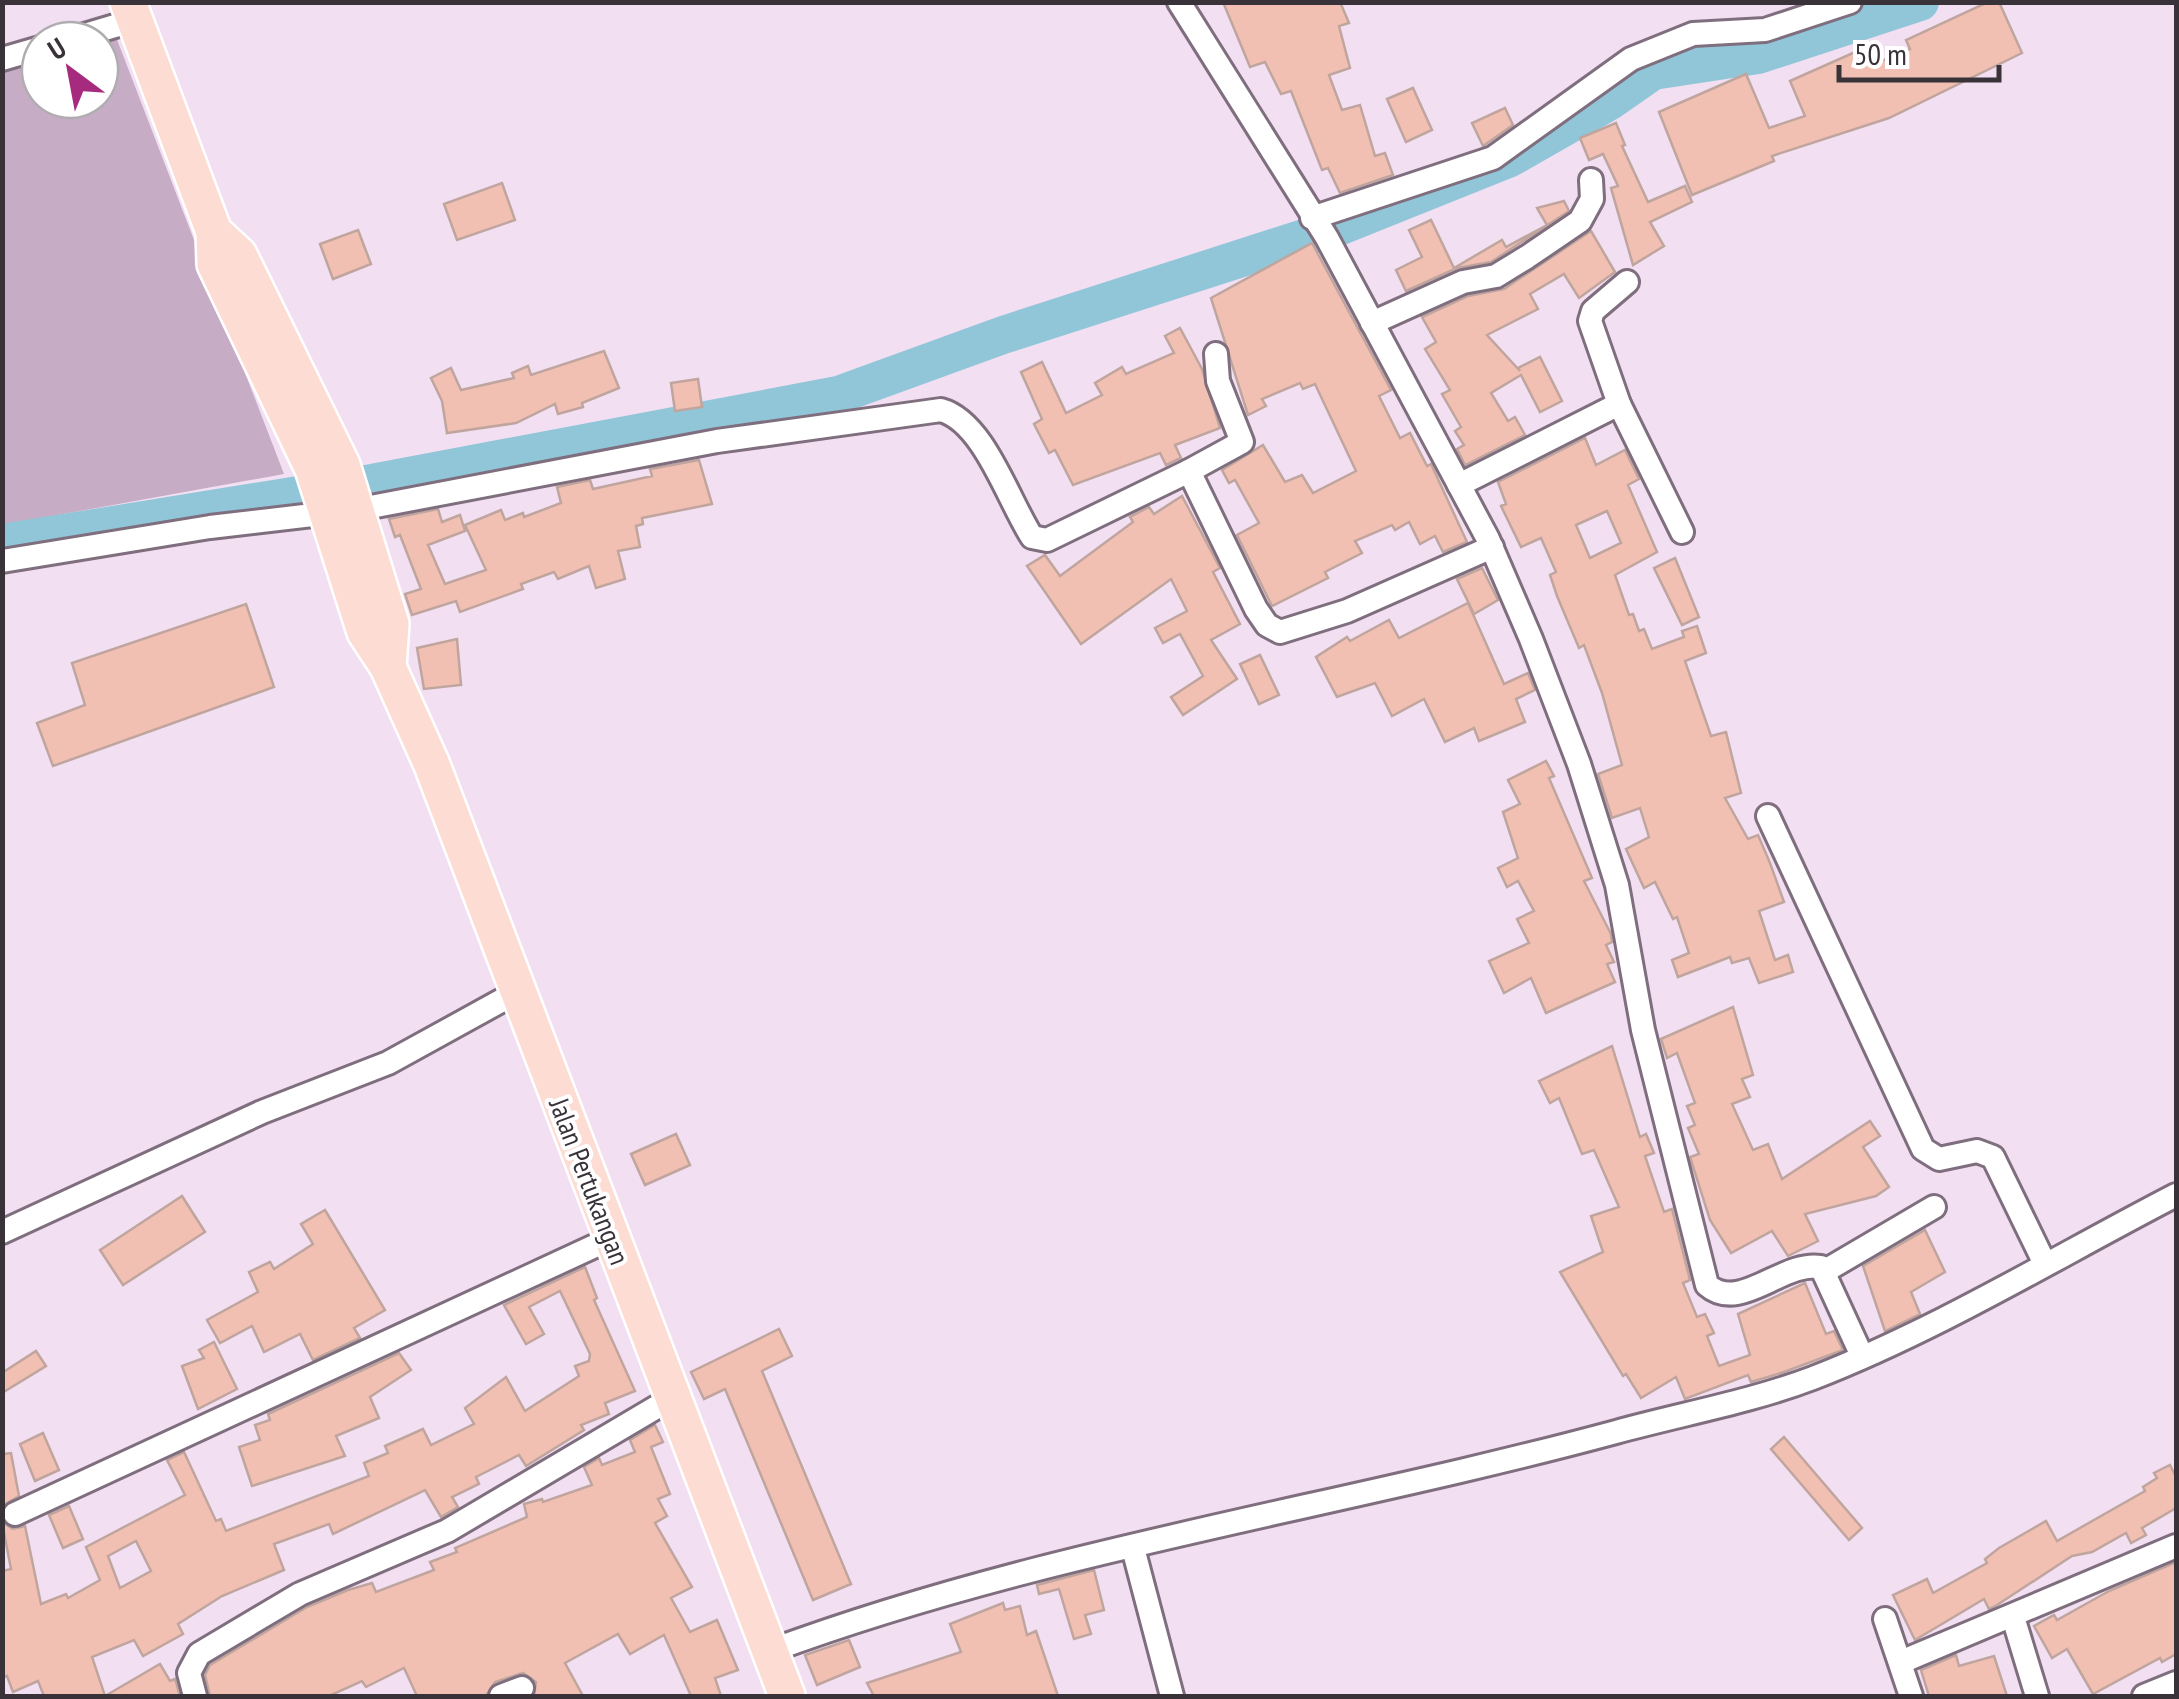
<svg xmlns="http://www.w3.org/2000/svg" width="2179" height="1699" font-family="'PT Sans Narrow',sans-serif">
<style>
.green{fill:#c7acc6}
.lines{fill:none;stroke-linecap:round;stroke-linejoin:round}
.river{stroke:#91c6d9;stroke-width:38}
.building{fill:#f2c0b3;stroke:#c0a59f;stroke-width:2.5;fill-rule:evenodd}
.street-casing{stroke:#7f6e7e;stroke-width:28}
.primary-casing{stroke:#fff;stroke-width:40}
.street{stroke:#fff;stroke-width:22}
.primary{stroke:#fdddd3;stroke-width:35}
.labels{text-anchor:middle;dominant-baseline:central;stroke-width:8;stroke-linejoin:round;paint-order:stroke}
.street-label{font-size:28px;fill:#393239;stroke:#fff}
</style>
<rect width="100%" height="100%" fill="#f2dff2"/>
<!-- green -->
<polygon class="green" points="116,37 284,474 3,525 3,70 40,59 40,100 100,100 100,41"/>
<g class="lines">
<!-- river -->
<polyline class="river" points="2,543 372,483 838,395 1003,335 1338,227 1510,158 1610,101 1653,71 1758,55 1920,2"/>
</g>
<!-- building -->
<g class="building">
<polygon points="1223,2 1340,2 1349,23 1339,26 1350,68 1329,75 1342,110 1360,105 1375,156 1385,153 1393,175 1340,193 1328,168 1322,170 1291,91 1281,94 1265,62 1250,67"/>
<polygon points="1988,2 1999,2 2022,53 1889,118 1772,156 1774,161 1692,195 1659,112 1746,74 1769,128 1805,116 1790,81 1862,49 1870,66 1910,49 1906,40"/>
<polygon points="1413,88 1432,130 1406,142 1387,99"/>
<polygon points="1505,108 1513,125 1483,146 1472,123"/>
<polygon points="1616,123 1625,145 1622,146 1648,202 1685,186 1692,202 1650,222 1664,246 1633,265 1611,188 1618,186 1603,154 1589,160 1580,138"/>
<polygon points="502,183 515,220 457,240 444,204"/>
<polygon points="1564,201 1569,211 1491,262 1457,268 1406,291 1396,270 1422,257 1409,230 1431,220 1454,268 1502,240 1506,247 1547,225 1537,208"/>
<polygon points="358,230 371,264 333,279 320,244"/>
<polygon points="1591,231 1615,272 1579,298 1564,274 1530,294 1538,309 1487,335 1520,371 1518,368 1540,357 1562,401 1540,412 1521,375 1491,393 1508,421 1515,417 1525,435 1465,465 1457,449 1464,445 1455,431 1461,427 1442,394 1450,390 1425,349 1436,342 1422,317 1468,296 1504,289"/>
<polygon points="1312,243 1391,390 1379,396 1400,438 1410,433 1427,466 1431,464 1467,542 1443,552 1435,536 1420,544 1409,522 1395,530 1392,525 1355,541 1362,553 1325,572 1328,578 1272,606 1237,535 1259,523 1235,480 1229,483 1222,470 1263,445 1285,482 1302,475 1313,493 1356,471 1315,384 1303,389 1300,383 1262,399 1266,406 1248,415 1211,298"/>
<polygon points="1180,328 1202,369 1220,428 1175,445 1181,458 1166,465 1160,453 1073,485 1055,450 1049,453 1034,424 1042,419 1021,372 1042,362 1066,413 1102,395 1095,383 1122,367 1126,374 1174,353 1165,336"/>
<polygon points="604,351 619,388 582,403 583,407 558,414 555,404 516,423 447,433 442,401 431,378 451,368 461,390 514,378 512,373 528,366 531,375"/>
<polygon points="698,379 702,407 675,411 671,383"/>
<path d="M1585 438 1596 465 1625 450 1639 479 1628 485 1657 552 1615 575 1629 615 1633 614 1639 631 1644 629 1652 649 1684 637 1682 631 1697 626 1706 653 1685 661 1711 736 1726 732 1741 793 1725 798 1748 839 1758 835 1770 863 1784 902 1759 911 1775 960 1788 955 1793 972 1759 983 1749 958 1732 963 1730 957 1678 977 1672 960 1689 953 1677 917 1673 919 1655 882 1644 888 1626 849 1649 837 1640 808 1612 818 1598 774 1622 765 1602 693 1584 645 1579 648 1557 596 1550 575 1556 572 1541 538 1521 547 1501 506 1506 504 1498 482ZM1607 511 1621 543 1590 558 1576 525Z"/>
<polygon points="699,460 712,504 642,518 643,524 636,526 640,547 618,551 625,579 596,588 589,566 558,579 554,572 521,584 523,589 460,612 456,601 412,615 405,594 421,589 400,535 395,537 389,519 438,509 442,522 460,515 465,531 428,545 445,584 486,570 465,525 501,510 505,520 523,513 524,517 561,503 557,487 590,480 593,489 652,476 650,469"/>
<polygon points="1182,496 1220,568 1213,572 1240,624 1211,640 1237,679 1183,715 1171,697 1203,676 1180,634 1163,643 1155,628 1187,611 1171,579 1081,644 1027,566 1045,555 1060,576 1133,522 1130,517 1149,507 1154,514"/>
<polygon points="1675,558 1699,617 1682,625 1654,568"/>
<polygon points="1482,568 1498,600 1474,614 1457,579"/>
<polygon points="1468,603 1504,684 1528,673 1535,690 1516,699 1525,722 1479,741 1474,728 1445,742 1424,699 1392,716 1375,683 1337,697 1316,657 1347,637 1350,641 1389,620 1399,638"/>
<polygon points="246,604 274,687 53,766 37,723 85,705 72,663"/>
<polygon points="457,639 461,685 424,689 417,648"/>
<polygon points="1260,655 1279,695 1259,704 1240,664"/>
<polygon points="1546,761 1554,776 1549,778 1592,878 1584,881 1611,934 1612,942 1606,945 1614,962 1607,964 1615,982 1546,1013 1531,978 1504,993 1489,961 1529,943 1517,919 1534,911 1518,881 1507,887 1498,868 1518,858 1503,812 1520,804 1508,780"/>
<polygon points="1733,1007 1753,1075 1742,1079 1750,1097 1732,1104 1753,1150 1768,1144 1782,1179 1870,1121 1880,1136 1863,1147 1889,1187 1876,1196 1805,1214 1818,1241 1788,1256 1772,1231 1731,1253 1710,1220 1690,1157 1699,1154 1688,1128 1695,1125 1687,1106 1695,1103 1677,1053 1667,1058 1661,1039"/>
<polygon points="1612,1046 1640,1137 1646,1134 1654,1153 1645,1156 1664,1212 1672,1209 1674,1217 1690,1280 1683,1283 1697,1317 1705,1314 1714,1333 1707,1336 1719,1366 1750,1355 1738,1314 1805,1283 1826,1334 1834,1331 1843,1350 1784,1372 1751,1382 1748,1375 1685,1399 1676,1377 1641,1398 1626,1374 1623,1376 1560,1272 1603,1252 1591,1216 1619,1207 1594,1150 1582,1154 1559,1098 1550,1103 1539,1081"/>
<polygon points="676,1134 690,1165 645,1185 631,1154"/>
<polygon points="182,1196 205,1232 123,1285 100,1250"/>
<polygon points="325,1210 385,1310 354,1328 360,1338 313,1360 300,1334 264,1352 252,1326 220,1343 207,1320 258,1292 249,1272 270,1262 274,1269 313,1244 301,1224"/>
<polygon points="1925,1230 1945,1272 1911,1292 1920,1314 1885,1331 1863,1266"/>
<path d="M585 1267 597 1298 594 1300 635 1391 605 1403 609 1414 581 1425 584 1430 526 1466 519 1455 476 1477 479 1484 452 1497 458 1507 441 1517 425 1490 333 1534 329 1524 274 1544 284 1570 222 1596 178 1624 183 1634 143 1656 134 1640 92 1657 105 1696 160 1664 170 1681 175 1679 180 1696H44L38 1681 13 1692 7 1676 2 1678V1571L11 1569 2 1522 13 1529 25 1526 41 1604 66 1594 68 1598 100 1580 86 1547 185 1495 167 1460 184 1452 216 1521 221 1519 226 1531 369 1476 364 1463 388 1453 385 1446 423 1429 431 1445 474 1424 465 1408 506 1377 525 1411 579 1376 575 1366 589 1361 590 1354 560 1291 529 1307 544 1334 526 1344 504 1305ZM136 1541 151 1571 120 1588 108 1556Z"/>
<polygon points="779,1329 792,1356 762,1371 851,1584 813,1600 725,1389 704,1399 691,1372"/>
<polygon points="214,1342 237,1389 198,1409 182,1366 204,1358 199,1350"/>
<polygon points="36,1351 46,1366 2,1393 2,1373"/>
<polygon points="399,1353 411,1370 370,1397 379,1418 336,1436 345,1456 252,1486 239,1447 260,1440 255,1425 270,1420 268,1414"/>
<polygon points="655,1425 663,1442 651,1447 670,1494 658,1499 667,1516 655,1523 692,1587 671,1598 690,1632 717,1620 738,1670 715,1678 721,1696 691,1696 664,1635 630,1654 618,1634 565,1663 583,1696 534,1696 536,1682 523,1673 495,1682 486,1696 417,1696 404,1668 366,1687 362,1681 329,1696 210,1696 205,1675 210,1665 307,1607 348,1590 372,1583 376,1592 434,1570 430,1562 457,1552 455,1548 527,1517 524,1504 542,1499 543,1502 592,1485 584,1467 599,1458 602,1465 635,1452 630,1440"/>
<polygon points="43,1433 59,1470 35,1481 20,1444"/>
<polygon points="1784,1437 1862,1528 1849,1540 1771,1449"/>
<polygon points="11,1453 19,1496 2,1506 2,1454"/>
<polygon points="2170,1465 2176,1477 2176,1508 2142,1528 2146,1535 2131,1543 2126,1533 2092,1552 2072,1556 1997,1605 1989,1609 1984,1599 1915,1640 1893,1595 1927,1579 1933,1593 1987,1563 1985,1559 1999,1548 2046,1521 2057,1541 2145,1491 2143,1487 2157,1478 2154,1473"/>
<polygon points="69,1506 83,1539 63,1548 49,1515"/>
<polygon points="2176,1562 2176,1654 2162,1662 2160,1658 2093,1694 2067,1649 2052,1658 2034,1626 2054,1615 2057,1620 2109,1591"/>
<polygon points="1094,1570 1104,1610 1085,1615 1091,1634 1074,1639 1059,1589 1039,1594 1037,1585"/>
<polygon points="1003,1603 1005,1610 1020,1606 1027,1635 1036,1631 1058,1696 874,1696 867,1683 961,1652 950,1624"/>
<polygon points="849,1640 860,1667 817,1685 805,1655"/>
<polygon points="1956,1655 1959,1666 1994,1656 2007,1696 1929,1696 1921,1670"/>
</g>
<g class="lines">
<!-- street casing -->
<g class="street-casing">
<g id="street">
<path d="M1179 2 1327 238 1488 539 1531 639 1579 764 1617 885 1643 1030 1707 1285C1740 1314 1783 1260 1821 1267L1862 1356"/>
<polyline points="68,40 135,20"/>
<polyline points="2,59 40,48"/>
<polyline points="1312,218 1493,158 1631,59 1693,34 1765,30 1850,2"/>
<polyline points="1372,323 1463,282 1496,276 1527,257 1580,221 1592,199 1591,180"/>
<polyline points="1619,404 1682,532"/>
<polyline points="1189,471 1242,442 1218,381 1216,354"/>
<polyline points="1459,485 1619,404 1590,321 1593,311 1627,282"/>
<path d="M2 561 210 527 355 510 717 441 941 410C984 422 1008 500 1032 537L1047 540 1189 471 1256 609 1267 625 1280 632 1347 611 1492 547"/>
<polyline points="1768,816 1923,1149 1939,1159 1977,1151 1993,1157 2045,1264"/>
<polyline points="2,1232 262,1112 388,1063 517,992"/>
<polyline points="1825,1271 1934,1207"/>
<polyline points="15,1514 612,1238"/>
<polyline points="1133,1548 1172,1696"/>
<polyline points="2013,1617 2037,1696"/>
<polyline points="1885,1619 1911,1696"/>
<path d="M770 1651C1043 1550 1335 1508 1616 1432 1681 1414 1750 1402 1813 1378 1939 1329 2056 1257 2176 1195"/>
<polyline points="1901,1662 2176,1546"/>
<polyline points="195,1696 189,1673 199,1654 300,1594 447,1531 672,1398"/>
<polyline points="501,1696 522,1688"/>
<polyline points="2144,1696 2176,1683"/>
</g>
</g>
<!-- primary casing -->
<g class="primary-casing">
<g id="primary">
<polyline points="128,2 214,232 215,264 313,469 365,632 388,667 432,765 787,1696"/>
<polyline points="214,232 239,255 342,465 391,624 388,667"/>
</g>
</g>
<!-- street -->
<use href="#street" class="street"/>
<!-- primary -->
<use href="#primary" class="primary"/>
</g>
<g class="labels">
<!-- street labels -->
<g class="street-label">
<text transform="translate(590 1181) rotate(69)">Jalan Pertukangan</text>
</g>
</g>
<!-- border -->
<rect width="2179" height="1699" fill="none" stroke="#393239" stroke-width="10"/>
<!-- north arrow -->
<g transform="translate(70 70) rotate(328)"><circle r="48" fill="#ffffff" stroke="#b0adb0" stroke-width="2.5"/>
<path d="M0-8L18 38L0 25L-18 38Z" fill="#a62b7f"/>
<text y="-15" font-size="28" font-weight="bold" text-anchor="middle" fill="#393239">U</text>
</g>
<!-- scale -->
<path d="M1839 65v15h160v-15" fill="none" stroke="#393239" stroke-width="5"/>
<text x="1854" y="65" font-size="30" fill="#393239" stroke="#ffffff" stroke-width="8" paint-order="stroke">50 m</text>
</svg>
